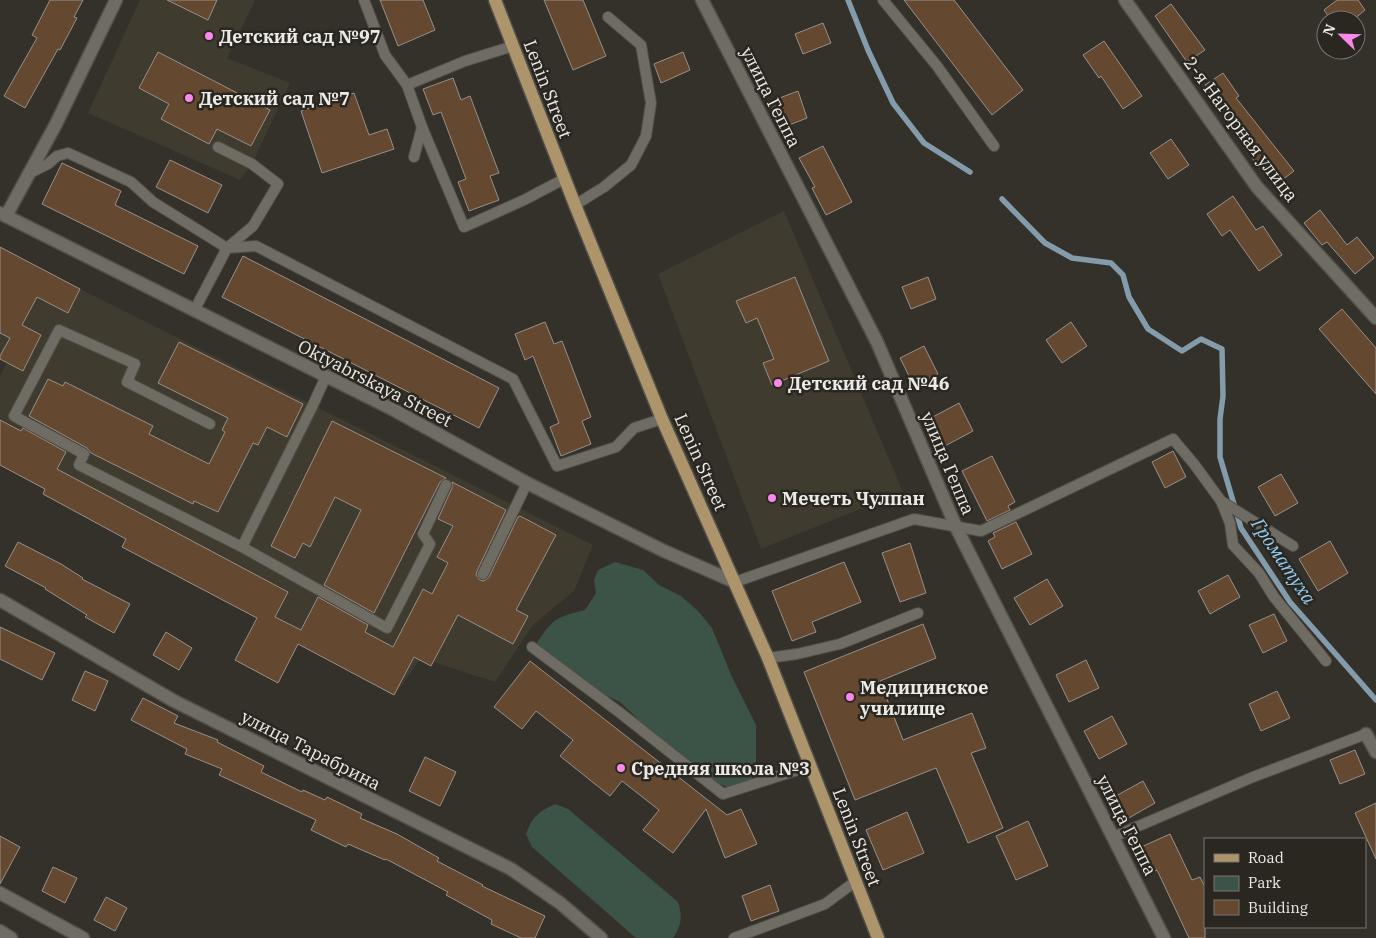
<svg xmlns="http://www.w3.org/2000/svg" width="1376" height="938" font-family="'IBM Plex Serif',serif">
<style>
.built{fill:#3f3b2e}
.green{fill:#3c5348}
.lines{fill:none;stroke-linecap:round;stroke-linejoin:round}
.stream{stroke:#839baa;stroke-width:5.5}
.building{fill:#644830;stroke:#97908a}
.lane-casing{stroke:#514f4a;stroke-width:12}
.street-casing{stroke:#514f4a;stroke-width:15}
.primary-casing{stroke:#514f4a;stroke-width:15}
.lane{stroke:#6f6c64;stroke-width:10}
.street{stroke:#6f6c64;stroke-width:12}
.primary{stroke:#ad946b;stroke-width:12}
.poi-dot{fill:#f888ea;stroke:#2a2721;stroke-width:2}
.labels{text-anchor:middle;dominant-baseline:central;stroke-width:5;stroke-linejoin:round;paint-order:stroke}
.poi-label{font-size:18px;font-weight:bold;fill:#eceae6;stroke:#2a2721;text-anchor:start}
.street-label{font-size:18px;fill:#eceae6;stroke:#2a2721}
.water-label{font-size:19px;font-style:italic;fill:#90ccf3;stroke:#2a2721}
</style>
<rect width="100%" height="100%" fill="#34312a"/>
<!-- built -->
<g class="built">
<polygon points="140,0 255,0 227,58 290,83 252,164 240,180 88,113"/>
<polygon points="784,211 903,492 761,549 658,274"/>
<polygon points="0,249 593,545 574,591 533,625 495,682 421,658 395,695 124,545 128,536 0,465 0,376 7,362 0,358"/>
</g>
<!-- green -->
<g class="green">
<path d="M615 562 643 570 659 585 681 596 698 611 712 628 732 677 756 725V765L750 783 739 792 703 777 648 733 638 719 620 702 600 692 552 660 537 643C553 618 557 617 585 610L596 593 594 580 598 570Z"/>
<path d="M555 804 568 809 678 902C683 916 681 927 673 938H636L532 847 526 834C532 817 538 812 555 804Z"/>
</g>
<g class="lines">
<!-- stream -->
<g class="stream">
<polyline points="848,0 868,50 893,103 924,143 970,172"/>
<polyline points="1002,199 1045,243 1072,258 1111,263 1123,275 1129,297 1148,329 1182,351 1201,339 1222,349 1223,396 1220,419 1220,457 1241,528 1290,602 1376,700"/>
</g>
</g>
<!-- building -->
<g class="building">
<polygon points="50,0 83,0 74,17 77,18 60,50 58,49 25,108 4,96 37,38 32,35"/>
<polygon points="167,0 217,0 208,20"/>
<polygon points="380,0 423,0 435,30 398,46"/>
<polygon points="544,0 583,0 606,56 573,70"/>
<polygon points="904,0 954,0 1023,90 992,115"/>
<polygon points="1337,0 1358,0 1365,10 1353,20 1331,20 1324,10"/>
<polygon points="1171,4 1205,50 1187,62 1155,16"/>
<polygon points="823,23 831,43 803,54 795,34"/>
<polygon points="1104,41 1142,96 1123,109 1101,76 1099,78 1083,55"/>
<polygon points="158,52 270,110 251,146 217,129 209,144 161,119 169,104 139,88"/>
<polygon points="683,52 690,70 661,83 654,64"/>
<polygon points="1223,73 1239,96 1236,98 1294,171 1274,186 1252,158 1255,156 1234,130 1205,85"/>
<polygon points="453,78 461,100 470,96 499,173 490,176 499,200 469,211 458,182 466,179 441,112 433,115 423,89"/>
<polygon points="798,91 807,118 779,129 769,102"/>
<polygon points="354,93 369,135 387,129 394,149 322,173 301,111"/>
<polygon points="1171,139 1189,165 1168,179 1150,153"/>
<polygon points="823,146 852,202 826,215 812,188 815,187 799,158"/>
<polygon points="170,160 222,185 208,213 156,187"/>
<polygon points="62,163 121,191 115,205 198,246 184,274 42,204"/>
<polygon points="1233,196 1256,230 1263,226 1282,255 1259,271 1230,230 1222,236 1207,214"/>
<polygon points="1320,210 1347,245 1357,237 1374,258 1355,274 1327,242 1322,245 1304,223"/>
<polygon points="0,247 80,289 68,313 37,297 22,325 41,335 23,371 0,359 0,356 10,338 0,333"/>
<polygon points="243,256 499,388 479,428 222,297"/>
<polygon points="795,277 829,361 772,385 763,363 774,359 757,318 746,323 736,301"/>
<polygon points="928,277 936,299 911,309 902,287"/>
<polygon points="1342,309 1376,348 1376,394 1319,329"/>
<polygon points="545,322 554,344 562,341 591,417 582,421 591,444 561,456 550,427 559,423 533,356 525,360 515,334"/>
<polygon points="1071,322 1087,346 1062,363 1046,340"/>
<polygon points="179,342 303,404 287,437 267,427 258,445 253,443 218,512 194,501 193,504 91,453 87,448 29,416 48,379 63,386 65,382 153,426 149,434 209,464 225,432 222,430 228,418 158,383"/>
<polygon points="924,346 938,374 914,386 900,358"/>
<polygon points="959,403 973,431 943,447 929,419"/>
<polygon points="0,420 21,431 23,428 66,452 57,469 288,592 275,617 301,630 318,597 368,625 365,632 393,647 423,589 432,594 448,563 437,557 453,526 438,519 452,488 452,482 506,510 477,571 476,575 480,580 484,581 489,577 518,517 520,516 556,535 516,610 528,616 513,644 458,615 431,666 414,657 394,695 298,644 278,683 235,660 257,618 122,547 126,539 43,494 45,489 0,465"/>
<polygon points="332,421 446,478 440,482 374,613 324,585 361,510 335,497 310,547 303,543 295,558 271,546"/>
<polygon points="1173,451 1186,477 1165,488 1152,462"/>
<polygon points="992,456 1015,502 1008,506 1010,510 987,521 962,471"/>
<polygon points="1281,474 1298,503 1275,516 1258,487"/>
<polygon points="1016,522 1032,554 1002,569 988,541 995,537 993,533"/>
<polygon points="1330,541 1348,573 1318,591 1299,559"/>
<polygon points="18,542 61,564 83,578 82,579 130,604 114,633 85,617 87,615 45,589 46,588 5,566"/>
<polygon points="910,543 926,593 900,602 882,553"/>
<polygon points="844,562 861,602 812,622 816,632 792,641 772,591"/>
<polygon points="1228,575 1240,597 1210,614 1198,591"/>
<polygon points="1047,579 1063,606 1030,625 1014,598"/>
<polygon points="1274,614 1287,641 1263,653 1249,625"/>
<polygon points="923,624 936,658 880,681 903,740 972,713 986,748 971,753 1003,828 968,843 936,768 855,800 804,672"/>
<polygon points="0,627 55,653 42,680 0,659"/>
<polygon points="166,632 192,648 179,670 153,655"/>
<polygon points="1086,660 1099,688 1069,702 1056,675"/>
<polygon points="530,661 727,815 741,809 757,844 725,858 706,809 673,853 643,830 659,810 622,781 610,796 560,756 573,740 536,711 522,729 494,707"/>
<polygon points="85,671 108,681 95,711 72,700"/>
<polygon points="1277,691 1290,718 1261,731 1249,704"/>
<polygon points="143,698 178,716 174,723 218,740 217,742 264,766 261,772 302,792 303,790 325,800 327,797 362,814 360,818 397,834 439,858 437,861 483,885 482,886 545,916 535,938 521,938 491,924 492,920 446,895 448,892 386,859 385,860 348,844 346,847 311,830 316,820 219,775 222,769 185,754 187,749 131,720"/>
<polygon points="1112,716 1127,744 1099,759 1084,731"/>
<polygon points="1355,750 1365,774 1340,784 1330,760"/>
<polygon points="425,757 456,772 440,806 409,791"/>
<polygon points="1143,781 1155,803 1127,819 1114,797"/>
<polygon points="1376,803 1376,859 1355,813"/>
<polygon points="907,812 924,853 883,870 866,830"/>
<polygon points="1028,821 1048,866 1016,880 996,836"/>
<polygon points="1170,834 1192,880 1200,877 1205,887 1205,938 1189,938 1157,870 1150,873 1139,848"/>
<polygon points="0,836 20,847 0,884"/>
<polygon points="53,867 77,878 65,903 42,891"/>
<polygon points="770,885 779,911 751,921 742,896"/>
<polygon points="106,897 127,908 115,931 94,920"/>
</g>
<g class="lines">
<!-- lane casing -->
<g class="lane-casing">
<g id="lane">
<polyline points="364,0 385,55 407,85"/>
<polyline points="883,0 937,66 994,146"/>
<polyline points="422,127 407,85 465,61 513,46"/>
<polyline points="414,157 422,127 464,227 524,200 564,179"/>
<polyline points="30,173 48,164 57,156 68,153 131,182 153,202 227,248 253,226 278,184 252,164 218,147"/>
<polyline points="575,205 604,187 631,165 646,136 651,103 641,45 608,17"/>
<polyline points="194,311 227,248 256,246 513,379 557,466 616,447 634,428 662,419"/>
<polyline points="210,424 127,382 135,364 59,330 14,416 84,454 79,465 242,547 313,405 326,376"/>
<polyline points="1221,501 1293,546"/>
<polyline points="242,547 387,628 430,544 423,534 446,485"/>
<polyline points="483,574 527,483"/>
<polyline points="735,582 914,519 981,531 1173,439 1194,464 1221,501 1230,523 1233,545 1259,573 1274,597 1326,661"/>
<polyline points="532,647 619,712 723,794 810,766"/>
<polyline points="768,658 797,654 840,644 918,613"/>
<polyline points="1113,837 1253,777 1366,734"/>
<polyline points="734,938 825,904 856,881"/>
</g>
</g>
<!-- street casing -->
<g class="street-casing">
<g id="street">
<polyline points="702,0 877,342 956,527 1164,938"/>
<polyline points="1125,0 1257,187 1376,318"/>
<polyline points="0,213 392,409 527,483 664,551 735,582"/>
<polyline points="6,216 56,124 116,0"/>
<polyline points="0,600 174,701 511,869 560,903 601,938"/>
<polyline points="1366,734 1376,752"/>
<polyline points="0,893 83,938"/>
<polyline points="0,931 11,938"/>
</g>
</g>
<!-- primary casing -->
<g class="primary-casing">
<polyline id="primary" points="495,0 575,205 662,419 768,658 878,938"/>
</g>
<!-- lane -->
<use href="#lane" class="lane"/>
<!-- street -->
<use href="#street" class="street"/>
<!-- primary -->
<use href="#primary" class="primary"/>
</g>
<!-- markers -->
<g class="poi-dot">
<circle cx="209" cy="36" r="5"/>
<circle cx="189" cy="98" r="5"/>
<circle cx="778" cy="383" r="5"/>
<circle cx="772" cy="498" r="5"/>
<circle cx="850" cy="697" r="5"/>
<circle cx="621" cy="768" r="5"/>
</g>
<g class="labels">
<!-- poi labels -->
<g class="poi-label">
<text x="219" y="36">Детский сад №97</text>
<text x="199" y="98">Детский сад №7</text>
<text x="788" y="383">Детский сад №46</text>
<text x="782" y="498">Мечеть Чулпан</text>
<text x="860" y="687">Медицинское<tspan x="860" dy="21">училище</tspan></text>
<text x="631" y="768">Средняя школа №3</text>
</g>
<!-- street labels -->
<g class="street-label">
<text transform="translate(548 89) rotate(69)">Lenin Street</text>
<text transform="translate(771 97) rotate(63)">улица Геппа</text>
<text transform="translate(1241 129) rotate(53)">2-я Нагорная улица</text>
<text transform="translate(375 383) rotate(27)">Oktyabrskaya Street</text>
<text transform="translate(701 462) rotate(66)">Lenin Street</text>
<text transform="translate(948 463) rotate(67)">улица Геппа</text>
<text transform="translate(311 750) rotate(27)">улица Тарабрина</text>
<text transform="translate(1127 825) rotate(63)">улица Геппа</text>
<text transform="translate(857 837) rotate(69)">Lenin Street</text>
</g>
<!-- water labels -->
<g class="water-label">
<text transform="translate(1284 561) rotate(56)">Громатуха</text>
</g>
</g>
<!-- legend -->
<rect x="1204" y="838" width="162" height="90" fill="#2a2721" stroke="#787570"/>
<rect x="1214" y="854" width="25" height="8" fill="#ad946b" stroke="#787570"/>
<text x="1248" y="863" font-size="15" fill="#eceae6">Road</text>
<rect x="1214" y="876" width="25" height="15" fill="#3c5348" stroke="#787570"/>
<text x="1248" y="888" font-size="15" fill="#eceae6">Park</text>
<rect x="1214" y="900" width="25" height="15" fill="#644830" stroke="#787570"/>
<text x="1248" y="913" font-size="15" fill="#eceae6">Building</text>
<!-- north arrow -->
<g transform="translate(1341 35) rotate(293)"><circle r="24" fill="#2a2721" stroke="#787570"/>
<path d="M0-4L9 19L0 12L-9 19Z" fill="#f888ea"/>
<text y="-8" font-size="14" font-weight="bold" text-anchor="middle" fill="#eceae6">N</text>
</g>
</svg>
